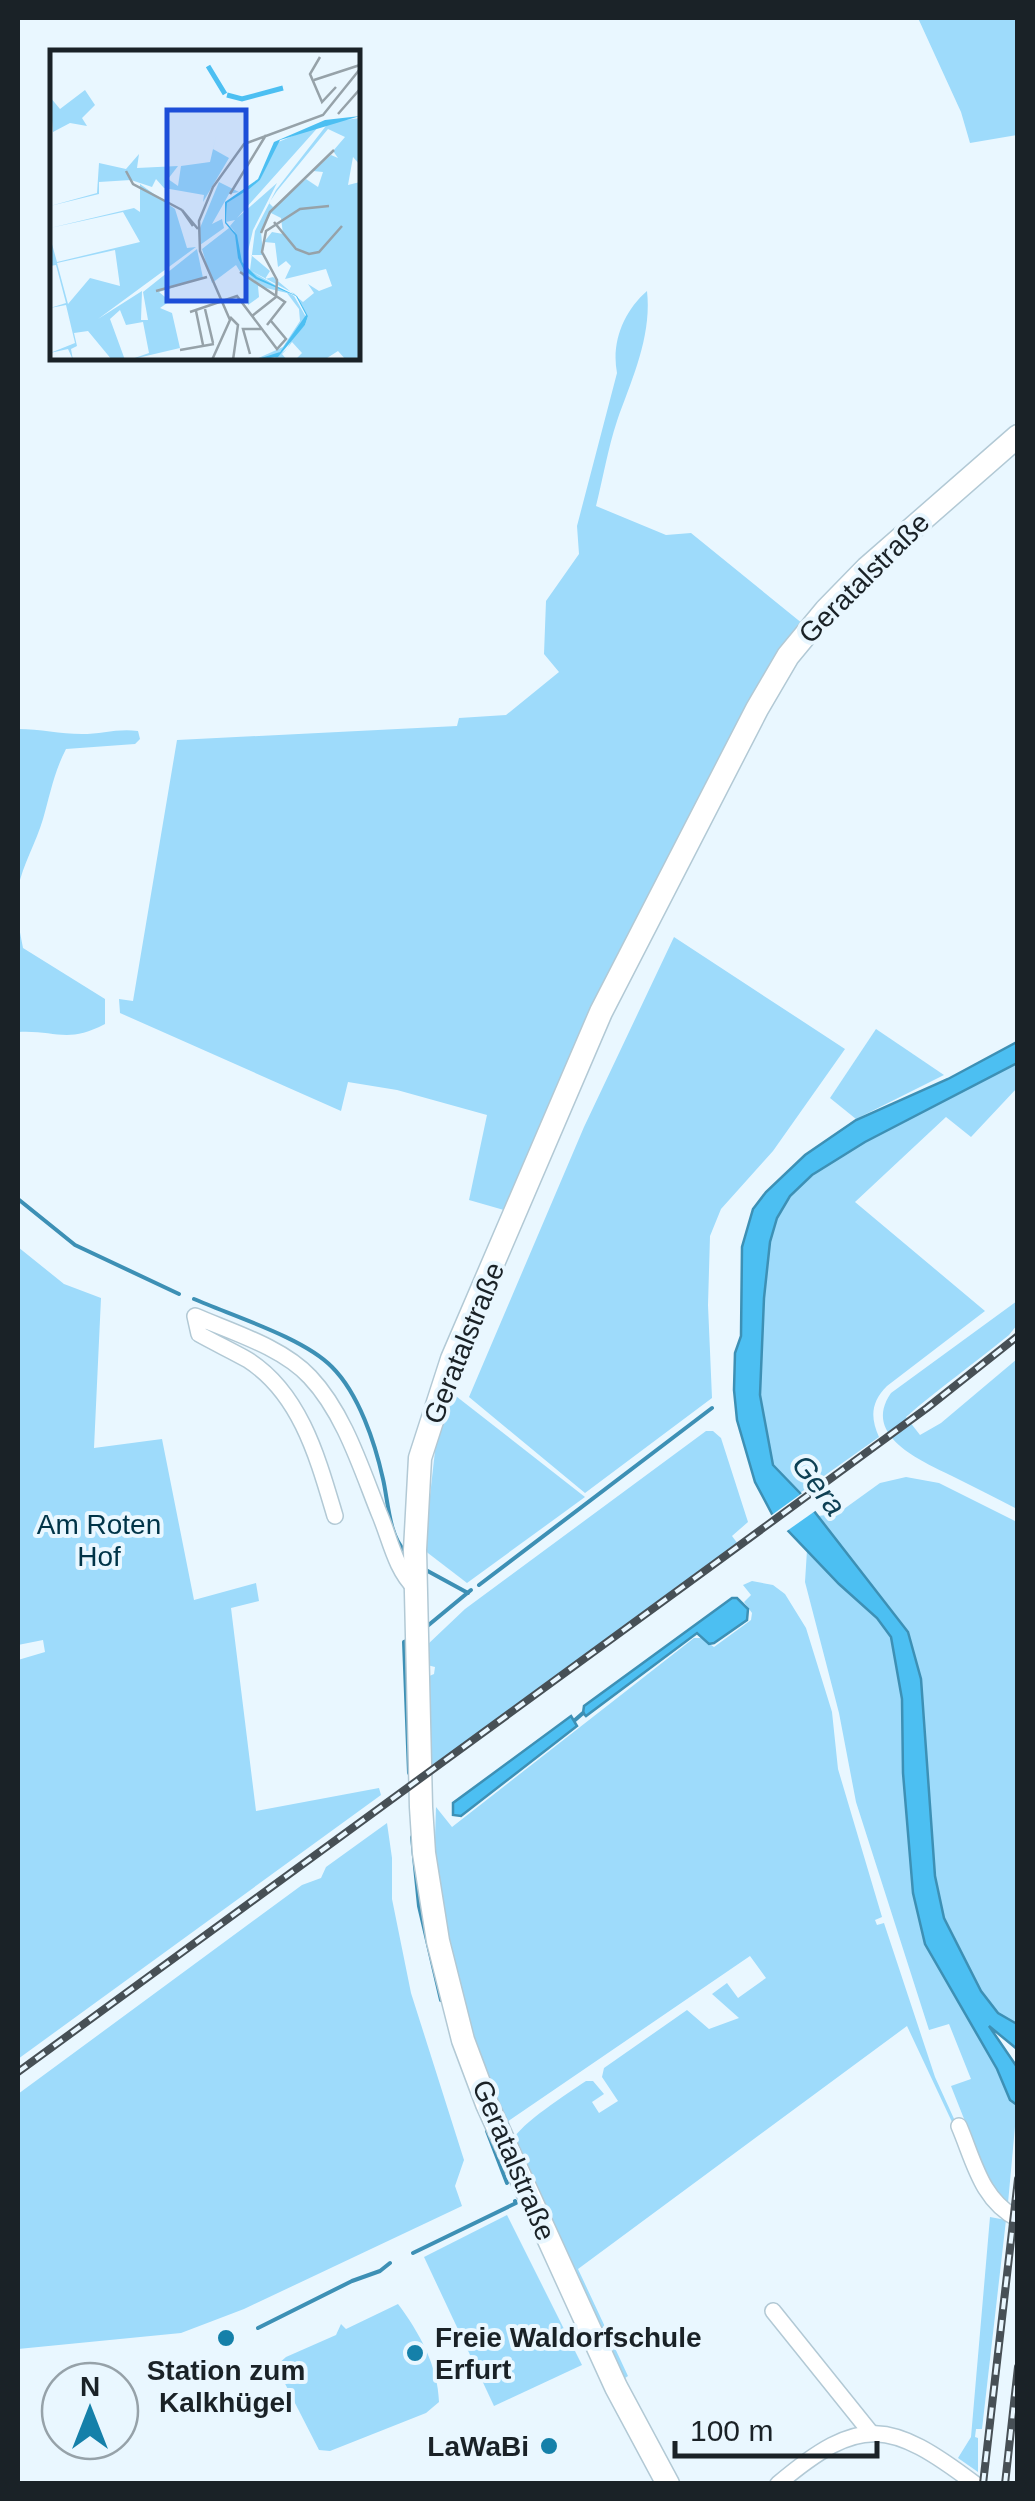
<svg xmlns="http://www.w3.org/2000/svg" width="1035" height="2501" font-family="Arial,sans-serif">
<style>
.green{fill:#9edbfb}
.water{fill:#4cbff2;stroke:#3d90b5;stroke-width:2.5}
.pier{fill:#e9f7ff}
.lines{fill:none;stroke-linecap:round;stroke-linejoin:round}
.stream{stroke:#3d90b5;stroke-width:4}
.street-casing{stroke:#b2c9d5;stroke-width:18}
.secondary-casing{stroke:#b2c9d5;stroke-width:25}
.street{stroke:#fff;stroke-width:15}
.secondary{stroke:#fff;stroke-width:22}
.rail-casing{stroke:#475056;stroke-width:8}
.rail{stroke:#e9f7ff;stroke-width:4;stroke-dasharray:11;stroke-linecap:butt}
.poi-dot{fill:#1580a9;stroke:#e9f7ff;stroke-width:4}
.labels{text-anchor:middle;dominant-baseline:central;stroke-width:8;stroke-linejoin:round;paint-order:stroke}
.street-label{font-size:28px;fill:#1a2227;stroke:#e9f7ff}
.park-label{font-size:28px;fill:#003448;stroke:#e9f7ff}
.poi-label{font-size:28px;font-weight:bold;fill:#1a2227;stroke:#e9f7ff;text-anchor:start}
.water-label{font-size:30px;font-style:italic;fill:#0e4054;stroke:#e9f7ff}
.inset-river{fill:none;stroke:#4cbff2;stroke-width:5}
.inset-road{fill:none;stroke:#96a2a9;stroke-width:2.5}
.view{fill:#1d4ed8;fill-opacity:0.15;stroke:#1d4ed8;stroke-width:5}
.inset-edge{fill:none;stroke:#1a2227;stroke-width:5}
</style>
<rect width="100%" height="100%" fill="#e9f7ff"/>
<!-- green -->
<g class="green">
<polygon points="918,18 1017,18 1017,135 970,143 961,112"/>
<path d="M647 291C652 336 632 379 617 421 608 448 603 478 596 506L666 535 691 533 803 624 511 1212 469 1200 487 1115 397 1090 348 1082 341 1111 120 1013 119 999 133 1001 177 740 457 726 459 718 506 715 559 672 544 654 546 601 579 554 577 526 617 373C611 342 624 311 647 291Z"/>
<path d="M18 729C40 729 60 734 82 734 101 734 119 728 138 731L140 739 135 744 66 749C54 772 50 795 43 819 36 843 23 864 18 888Z"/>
<path d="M18 922 23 948 105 999V1024C67 1044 56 1030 18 1032Z"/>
<polygon points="674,937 845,1049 773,1151 721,1209 710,1236 708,1305 712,1398 585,1493 469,1397 584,1127"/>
<polygon points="876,1029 944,1075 856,1119 830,1098"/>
<path d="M1017 1063V1088L971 1137 946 1117 855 1202 985 1311 887 1386C871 1402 870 1417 879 1437L800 1493C791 1485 779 1477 773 1466 761 1442 760 1388 761 1361 763 1318 760 1257 777 1217 804 1157 957 1095 1017 1063Z"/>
<polygon points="18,1247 64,1284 101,1298 94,1448 162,1439 194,1600 256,1583 259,1601 231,1608 256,1811 379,1788 381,1795 18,2059 18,1660 45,1652 43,1640 18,1645"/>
<path d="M1017 1301V1325L1009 1335C975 1363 939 1388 906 1417L920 1435 941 1423 1017 1359V1509C996 1498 974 1487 952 1476 922 1461 861 1436 891 1393Z"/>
<polygon points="452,1393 585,1497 467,1583 424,1550 437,1433"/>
<polygon points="706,1431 713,1431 721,1438 748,1522 732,1536 738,1544 430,1768 427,1677 434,1674 435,1667 427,1665 426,1646 465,1609"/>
<polygon points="906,1477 939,1483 1017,1522 1017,2024 998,2013 981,1991 944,1918 935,1876 921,1679 908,1632 817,1516 837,1514 880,1483"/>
<polygon points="807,1550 877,1618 891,1637 902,1699 903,1773 913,1893 925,1944 997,2069 1010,2100 1017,2105 1008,2203 993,2192 951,2086 971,2079 949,2024 929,2030 856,1802 839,1713 805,1582"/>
<path d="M752 1581 773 1585 785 1594 806 1628 832 1712 838 1769 882 1917 875 1920 877 1925 884 1923 935 2077 955 2121 952 2122 907 2026 578 2269 628 2376 622 2380 512 2141C521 2123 567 2094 586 2081H593L604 2094 592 2102 599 2113 618 2101 602 2077 604 2068 687 2010 709 2029 739 2018 712 1994 727 1983 738 1998 766 1978 750 1956 504 2124 490 2092 455 1981 434 1870 436 1807 452 1827 694 1638H701L714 1647 751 1620 752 1613 744 1602 751 1595 743 1585Z"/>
<polygon points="387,1823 392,1858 392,1899 411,1993 464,2160 455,2186 462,2206 244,2309 181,2333 18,2349 18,2094 302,1885 321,1878 326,1867"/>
<polygon points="507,2215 582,2365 494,2406 424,2257"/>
<polygon points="990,2217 1006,2220 982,2429 976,2429 975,2437 978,2438 978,2472 958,2458 971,2437"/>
<path d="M398 2304C419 2332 438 2366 439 2402L426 2413 330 2451 319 2450 276 2366 286 2357 336 2335 341 2324 346 2329Z"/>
</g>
<!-- water -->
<g class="water">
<polygon points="1017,1042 1017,1063 865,1142 812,1175 790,1196 777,1218 770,1242 764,1298 760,1395 773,1465 800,1493 908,1632 921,1679 935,1876 944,1918 981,1991 998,2013 1017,2024 1017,2049 989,2026 1017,2067 1017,2105 1010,2100 997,2069 925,1944 913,1893 903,1773 902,1699 891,1637 877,1618 839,1584 772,1514 755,1482 737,1420 734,1390 735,1353 741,1336 742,1247 753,1209 766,1192 805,1155 856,1120 948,1079"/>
<polygon points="732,1598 737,1598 748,1609 747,1620 714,1643 709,1644 697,1633 586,1716 583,1713 584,1706"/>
<polygon points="571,1716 577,1726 461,1816 453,1815 453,1803"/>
</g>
<!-- pier -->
<polygon class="pier" points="805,1491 818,1509 784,1533 769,1517"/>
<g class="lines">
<!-- stream -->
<g class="stream">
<polyline points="18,1199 75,1245 179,1294"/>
<path d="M194 1299C233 1316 304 1338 332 1367 359 1394 375 1443 383 1479 388 1500 389 1536 405 1551"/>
<polyline points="424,1569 468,1593"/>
<polyline points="479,1585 712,1408"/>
<polyline points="425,1628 471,1590"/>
<polyline points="407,1641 404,1642 409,1773"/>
<polyline points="575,1720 583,1713"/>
<polyline points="412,1837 419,1906 441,2000"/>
<polyline points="487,2131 507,2183"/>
<polyline points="413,2253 516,2203 515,2201"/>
<polyline points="258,2328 352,2281 380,2271 390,2263"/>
</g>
<!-- street casing -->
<g class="street-casing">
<g id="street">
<path d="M335 1516C318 1459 301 1394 248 1360 232 1351 215 1343 199 1334L195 1316C232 1332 282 1347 310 1377 344 1413 361 1468 379 1513 390 1538 395 1569 415 1588"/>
<path d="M959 2126C974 2161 981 2200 1018 2219"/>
<polyline points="773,2311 871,2433"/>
<path d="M778 2484C861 2414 890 2420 975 2484"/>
</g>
</g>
<!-- secondary casing -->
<g class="secondary-casing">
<polyline id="secondary" points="668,2484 616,2387 487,2104 463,2040 438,1941 424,1853 421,1807 415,1550 420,1458 452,1359 601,1012 757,709 788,656 826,610 867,568 1018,436"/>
</g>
<!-- street -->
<use href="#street" class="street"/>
<!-- secondary -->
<use href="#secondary" class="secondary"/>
<!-- rail casing -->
<g class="rail-casing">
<g id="rail">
<polyline points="18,2072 710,1567 927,1408 1018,1336"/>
<polyline points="983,2484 1018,2179"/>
<polyline points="1005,2484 1018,2367"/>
</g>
</g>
<!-- rail -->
<use href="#rail" class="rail"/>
</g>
<!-- markers -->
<g class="poi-dot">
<circle cx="226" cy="2338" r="10"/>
<circle cx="415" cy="2353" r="10"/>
<circle cx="549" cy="2446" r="10"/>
</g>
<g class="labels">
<!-- street labels -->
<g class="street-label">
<text transform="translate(864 578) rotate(-45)">Geratalstraße</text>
<text transform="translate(464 1343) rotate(-68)">Geratalstraße</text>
<text transform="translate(514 2160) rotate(67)">Geratalstraße</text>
</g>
<!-- park labels -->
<g class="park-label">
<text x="99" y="1524">Am Roten<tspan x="99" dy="32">Hof</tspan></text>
</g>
<!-- poi labels -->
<g class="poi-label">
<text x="435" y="2337">Freie Waldorfschule<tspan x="435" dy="32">Erfurt</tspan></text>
<text x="226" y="2370" text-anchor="middle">Station zum<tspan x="226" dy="32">Kalkhügel</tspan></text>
<text x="529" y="2446" text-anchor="end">LaWaBi</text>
</g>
<!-- water labels -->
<g class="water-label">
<text transform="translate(819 1485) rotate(53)">Gera</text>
</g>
</g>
<!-- overview -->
<g transform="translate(50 50)">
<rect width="310" height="310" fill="#e9f7ff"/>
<path d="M35 40 45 55 32 68 37 76 20 73 3 82 0 47 10 59ZM310 68V115L303 107 298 135 310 132V310H296L288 301 274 310H245L252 303 242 292 236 300 232 304 237 310H222L237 299 243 287 255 275 258 266 245 244 201 221 244 246 256 267 230 302 223 307 204 310 233 297 250 271 249 259 237 243 208 236 209 247 198 255V222L194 218V228L186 215 162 233 152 199 179 178 185 182 180 176 185 170 176 172 177 153 210 130 226 93 271 74 187 168 227 133 203 180 195 214 200 220 205 181 226 140 279 72ZM278 79 295 87 283 101 288 108 281 105 263 121 273 122 268 137 256 129 223 157 219 153 227 141ZM221 163 231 168 233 184 222 182 214 192 225 193 228 217 236 211 241 216 235 229 276 219 282 236 269 241 258 234 264 243 253 252 223 227 215 229 220 221 201 205H213L211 181ZM167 82 163 99 179 108 153 152 154 145 114 138 106 129 102 137 81 130 49 132V144L0 156 47 143 49 113 76 119 89 104 87 118 128 116 118 129 128 136 131 116 160 112ZM169 132 189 142 179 144 162 174 172 169 174 178 150 195V178ZM90 134 125 159 137 198 146 197 48 269 92 241 91 270H98L93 242 147 199 153 228 109 242 120 251 110 258 122 263 130 298 79 310 99 303 93 272 76 275 70 260 60 269 75 310H62L38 281 24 283 27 296 21 299 23 310 18 299 0 303 25 293 16 255 0 258 16 253 6 215 0 216V187L7 212 90 192 73 162 0 178 84 158 90 162ZM65 200 70 236 40 228 18 254 7 213Z" fill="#9edbfb" fill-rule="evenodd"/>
<path d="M310 66 230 90 210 130 199 139 177 153 176 172 187 185 192 212 207 227 247 246 258 266 255 275 228 307 205 310 230 302 256 265 246 246 206 229 194 220 188 208 185 185 175 173V152L208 129 224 92 275 70Z" fill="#4cbff2"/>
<path class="inset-river" d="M158 16 175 44M177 45 192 49 233 38"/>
<path class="inset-road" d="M270 7 260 24 272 52 286 37M264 30 310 15M288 64 310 39M76 121 83 134 132 160M180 144 216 85M224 172 246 199 259 204 269 202 292 176M143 176 132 160 148 179M211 183 220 162 284 100M190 222 235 252 217 275M106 241 157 227M226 247 227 230 212 202 216 181 250 159 279 156M155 259 163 293M146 261 153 295M140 262 187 246 227 299 236 289 221 271M202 266 226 247M180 267 188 275 183 310M130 300 164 294M200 304 193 279H211M162 310 180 270 150 201 149 171 163 137 194 94 273 65 310 19"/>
<path class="view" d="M117 60H196V251H117Z"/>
<rect width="310" height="310" class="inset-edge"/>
</g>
<!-- border -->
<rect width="1035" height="2501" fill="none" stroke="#1a2227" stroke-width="40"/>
<!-- north arrow -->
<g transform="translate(90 2411)"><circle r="48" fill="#e9f7ff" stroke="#96a2a9" stroke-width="2.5"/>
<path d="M0-8L18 38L0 25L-18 38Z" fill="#1580a9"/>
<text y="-15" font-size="28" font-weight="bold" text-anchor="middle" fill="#1a2227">N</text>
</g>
<!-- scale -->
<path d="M675 2441v15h202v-15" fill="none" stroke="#1a2227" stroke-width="5"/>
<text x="690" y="2441" font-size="30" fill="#1a2227" stroke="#e9f7ff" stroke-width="8" paint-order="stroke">100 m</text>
</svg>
